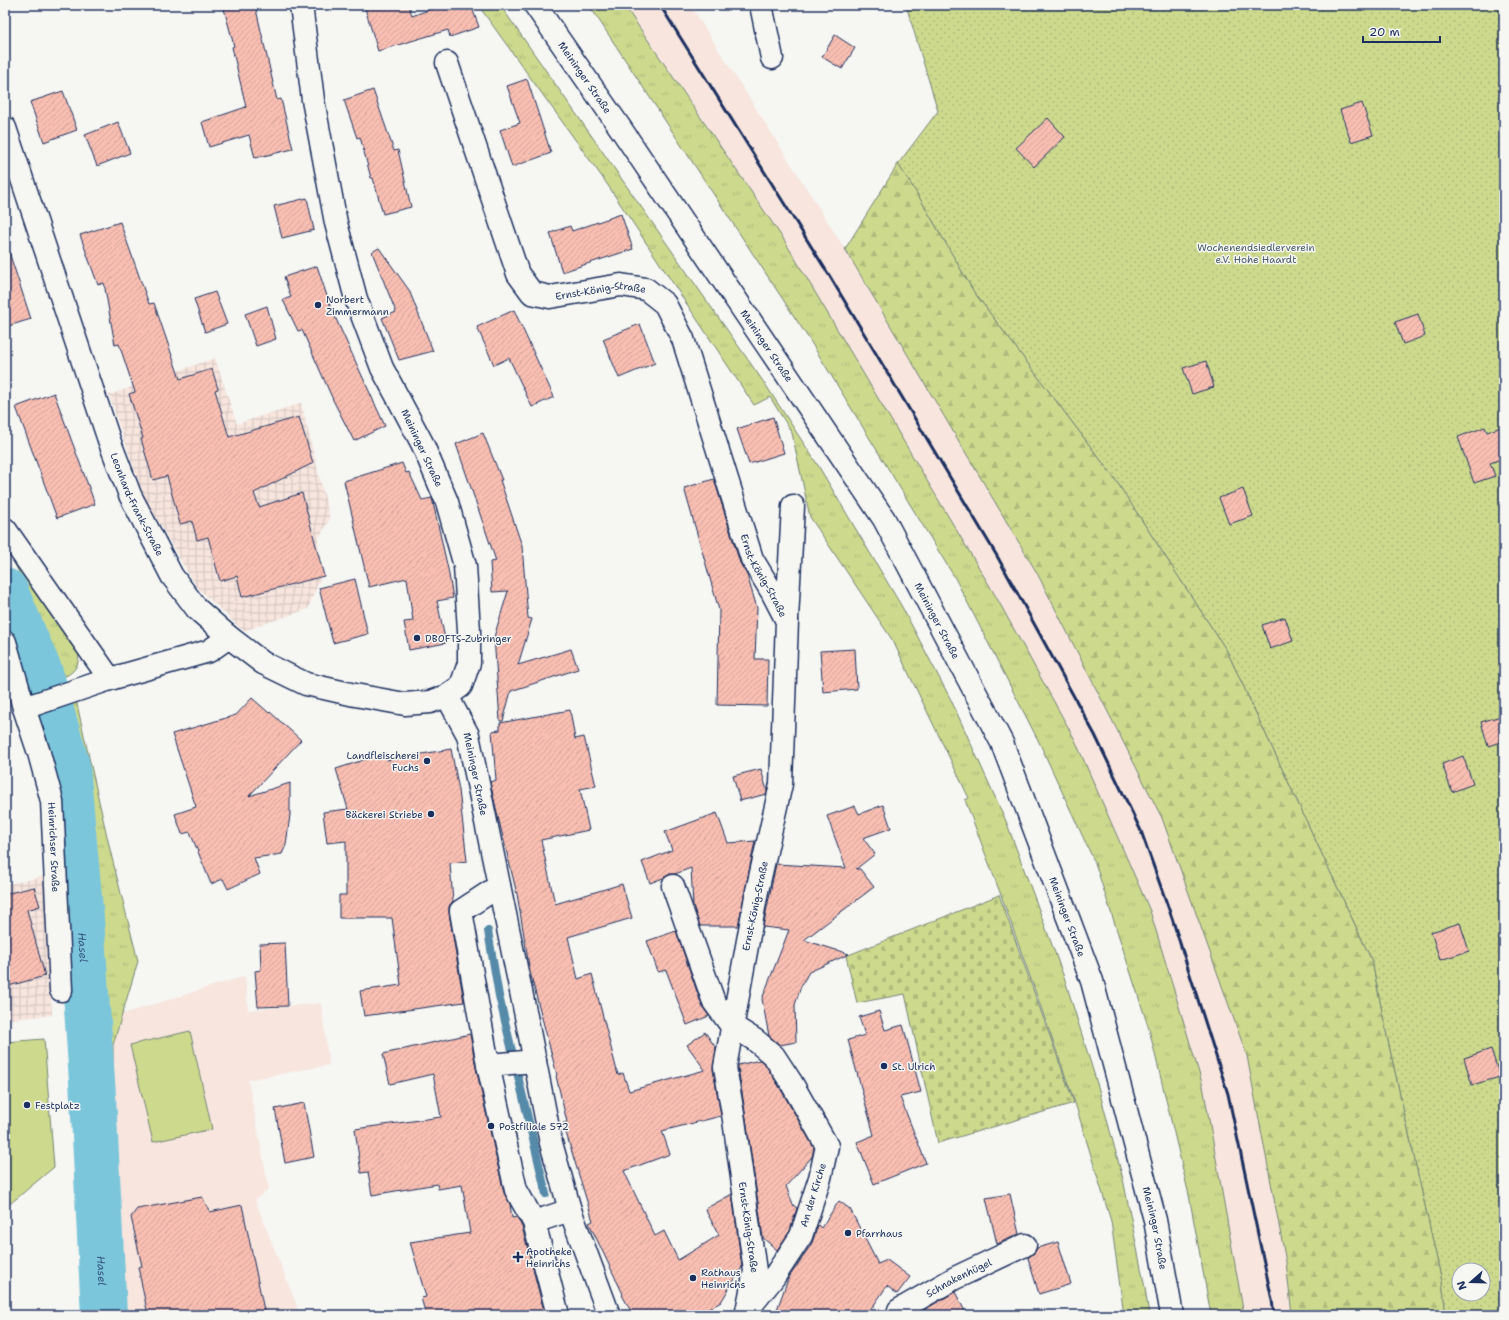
<svg xmlns="http://www.w3.org/2000/svg" width="1509" height="1320" font-family="'Shantell Sans',sans-serif">
<style>
.built{fill:#f7e5de}
.industrial{fill:url(#industrial-grid)}
.grass{fill:url(#grass-tufts);stroke:#748476}
.forest{fill:url(#forest-firs);stroke:#748476}
.cemetery{fill:url(#cemetery-stones);stroke:#748476}
.garden{fill:url(#garden-dots);stroke:#748476;fill-rule:evenodd}
.pitch{fill:#cdda8d;stroke:#748476}
.lines{fill:none;stroke-linecap:round;stroke-linejoin:round}
.stream{stroke:#558aa9;stroke-width:8}
.river{stroke:#7bc6db;stroke-width:46}
.building{fill:url(#building-hatch);stroke:#1b2f5e}
.minor-casing{stroke:#1b2f5e;stroke-width:25}
.major-casing{stroke:#1b2f5e;stroke-width:25}
.minor{stroke:#f6f6f2;stroke-width:22}
.major{stroke:#f6f6f2;stroke-width:22}
.rail{stroke:#1b2f5e;stroke-width:3}
.poi-dot{fill:#1b2f5e;stroke:#f6f6f2;stroke-width:1.5}
.labels{text-anchor:middle;dominant-baseline:central;stroke-width:3;stroke-linejoin:round;paint-order:stroke}
.street-label{font-size:10px;fill:#1b2f5e;stroke:#f6f6f2}
.park-label{font-size:10px;fill:#485a6a;stroke:#f6f6f2}
.poi-label{font-size:10px;fill:#1b2f5e;stroke:#f6f6f2;text-anchor:start}
.water-label{font-size:11px;font-style:italic;fill:#33557d;stroke:#f6f6f2}
</style>
<defs>
<pattern id="industrial-grid" width="8" height="8" patternUnits="userSpaceOnUse"><rect width="8" height="8" fill="#f7e5de"/><path d="M0 4h8M4 0v8" fill="none" stroke="#d3c5c1"/></pattern>
<pattern id="grass-tufts" width="24" height="20" patternUnits="userSpaceOnUse"><rect width="24" height="20" fill="#cdda8d"/><path d="M3 7l-1-3M5 7V3M7 7l1-3M15 17l-1-3M17 17v-4M19 17l1-3" fill="none" stroke="#afbb7c"/></pattern>
<pattern id="forest-firs" width="22" height="20" patternUnits="userSpaceOnUse"><rect width="22" height="20" fill="#cdda8d"/><path d="M5 1l3.5 6h-7zM16 11l3.5 6h-7z" fill="#afbb7c"/></pattern>
<pattern id="cemetery-stones" width="16" height="16" patternUnits="userSpaceOnUse"><rect width="16" height="16" fill="#cdda8d"/><path d="M2 7V4a2 2 0 0 1 4 0v3zM10 15v-3a2 2 0 0 1 4 0v3z" fill="#afbb7c"/></pattern>
<pattern id="garden-dots" width="8" height="8" patternUnits="userSpaceOnUse"><rect width="8" height="8" fill="#cdda8d"/><path d="M2 2h.1M6 6h.1" fill="none" stroke="#afbb7c" stroke-width="1.8" stroke-linecap="round"/></pattern>
<pattern id="building-hatch" width="6" height="6" patternUnits="userSpaceOnUse"><rect width="6" height="6" fill="#f8beb1"/><path d="M-1 1l2-2M0 6l6-6M5 7l2-2" fill="none" stroke="#d4a49b"/></pattern>
</defs>
<rect width="100%" height="100%" fill="#f6f6f2"/>
<filter id="ink" filterUnits="userSpaceOnUse"><feTurbulence type="fractalNoise" baseFrequency=".025" numOctaves="2"/><feDisplacementMap in="SourceGraphic" scale="8" xChannelSelector="R" yChannelSelector="G"/><feConvolveMatrix kernelMatrix="1 2 1 2 8 2 1 2 1" color-interpolation-filters="sRGB"/></filter>
<g filter="url(#ink)">
<!-- built -->
<g class="built">
<polygon points="624,5 690,5 845,249 1037,573 1162,818 1247,1056 1286,1262 1292,1315 1244,1315 1203,1086 1150,911 1074,738 995,595 784,240"/>
<polygon points="245,976 248,1010 321,1003 329,1065 248,1080 269,1189 255,1200 296,1304 298,1315 120,1315 118,1305 113,1017"/>
</g>
<!-- industrial -->
<g class="industrial">
<polygon points="215,358 237,424 301,403 330,519 318,539 321,576 308,609 243,631 195,585 143,495 109,395"/>
<polygon points="44,876 52,1015 5,1020 5,885"/>
</g>
<!-- grass -->
<g class="grass">
<polygon points="478,5 500,5 767,387 819,467 902,607 951,700 1006,821 1065,980 1099,1090 1123,1179 1145,1288 1149,1315 1124,1315 1111,1221 1075,1103 1001,895 965,800 969,798 893,641 810,517 792,433 770,397 754,405 605,181"/>
<polygon points="589,5 624,5 784,240 995,595 1074,738 1150,911 1203,1086 1244,1315 1211,1315 1189,1195 1149,1029 1095,863 1040,744 955,578 809,339"/>
<path d="M11 556 78 643C80 662 79 671 61 678L32 600Z"/>
<polygon points="76,700 111,854 138,961 113,1045 114,1198 120,1315 87,1315 76,1096 70,926 62,842 69,834 42,716"/>
</g>
<!-- forest -->
<polygon class="forest" points="898,164 918,195 974,292 1115,479 1227,651 1372,961 1387,1036 1442,1281 1446,1315 1292,1315 1286,1262 1247,1056 1162,818 1037,573 845,249"/>
<!-- cemetery -->
<polygon class="cemetery" points="999,895 1074,1103 938,1143 905,994 857,1003 846,956"/>
<!-- garden -->
<path class="garden" d="M906 5H1504V1315H1446L1442 1281 1387 1036 1372 961 1227 651 1115 479 974 292 918 195 898 164 938 111ZM1459 1270H1483V1294H1459Z"/>
<!-- pitch -->
<g class="pitch">
<polygon points="190,1031 212,1129 153,1142 130,1045"/>
<polygon points="44,1039 54,1167 5,1208 5,1042"/>
</g>
<g class="lines">
<!-- stream -->
<polyline class="stream" points="488,931 499,996 546,1194"/>
<!-- river -->
<path class="river" id="s1" d="M5 591 40 673 67 766 81 919 93 1096 104 1315"/>
</g>
<!-- building -->
<g class="building">
<polygon points="223,5 255,5 277,100 281,99 293,149 255,158 249,135 209,147 202,122 246,107 232,47 234,46"/>
<polygon points="364,5 409,5 412,16 442,5 471,5 479,27 450,37 448,30 378,51"/>
<polygon points="835,35 855,48 842,69 822,57"/>
<polygon points="527,79 551,153 512,167 500,130 520,123 507,86"/>
<polygon points="373,90 394,151 398,150 411,207 383,214 373,178 371,178 360,137 357,138 344,100"/>
<polygon points="63,91 77,130 44,142 30,102"/>
<polygon points="1362,103 1373,135 1351,142 1340,110"/>
<polygon points="1048,118 1065,137 1034,167 1016,148"/>
<polygon points="118,122 130,153 97,166 85,135"/>
<polygon points="307,198 314,230 282,238 274,206"/>
<polygon points="621,214 633,249 562,272 550,233 570,226 572,231"/>
<polygon points="120,222 149,304 154,303 180,379 212,369 218,389 215,390 229,437 299,417 313,463 254,493 259,507 302,493 324,576 242,597 237,576 220,581 208,537 197,540 192,521 180,524 167,476 153,480 141,439 143,438 129,394 135,392 119,344 115,345 104,283 98,285 80,235"/>
<polygon points="379,248 409,290 433,351 399,360 382,318 396,312 372,252"/>
<polygon points="9,252 31,319 5,327 5,253"/>
<polygon points="317,266 331,308 385,426 354,441 334,402 302,330 298,331 283,300 291,297 284,277"/>
<polygon points="215,292 227,324 205,332 194,299"/>
<polygon points="267,306 276,339 256,346 245,314"/>
<polygon points="514,310 554,397 532,407 509,358 494,365 477,327"/>
<polygon points="1418,314 1425,336 1403,344 1395,322"/>
<polygon points="640,324 655,363 619,378 603,339"/>
<polygon points="1206,361 1214,387 1192,394 1183,368"/>
<polygon points="54,393 95,504 57,518 16,407"/>
<polygon points="773,417 784,453 749,464 737,429"/>
<polygon points="1504,426 1504,458 1490,463 1495,476 1474,483 1458,437 1485,427 1487,432"/>
<polygon points="483,433 502,480 500,480 522,546 528,618 532,619 518,665 571,649 578,669 511,691 503,721 500,721 494,637 508,591 492,592 490,562 496,561 456,444"/>
<polygon points="402,463 406,473 409,472 422,500 432,498 448,569 453,598 437,601 446,643 409,650 404,622 413,621 407,578 369,587 344,481"/>
<polygon points="714,479 740,563 747,575 757,608 755,659 768,659 767,706 717,705 719,610 684,488"/>
<polygon points="1243,489 1253,516 1229,524 1219,498"/>
<polygon points="355,579 368,634 333,643 319,588"/>
<polygon points="1285,617 1293,641 1270,649 1262,625"/>
<polygon points="855,649 857,689 823,692 820,651"/>
<polygon points="252,698 269,713 270,712 301,740 249,796 290,783 290,815 286,845 282,854 254,858 260,874 228,889 223,879 211,884 190,832 182,834 175,814 196,807 172,734 236,715"/>
<polygon points="570,710 575,739 584,737 596,786 580,789 589,830 541,840 555,904 622,884 632,918 568,937 578,979 592,974 618,1075 623,1073 629,1091 705,1070 687,1045 705,1032 716,1048 713,1069 721,1116 662,1131 670,1154 624,1171 655,1236 664,1231 678,1260 719,1235 705,1209 732,1194 742,1267 721,1302 698,1315 633,1315 622,1295 623,1294 589,1223 593,1221 563,1123 567,1122 556,1076 557,1075 530,972 517,894 499,821 490,782 496,780 492,731 500,730 500,723"/>
<polygon points="1504,715 1504,741 1488,746 1481,722"/>
<polygon points="451,749 459,790 467,861 450,863 453,901 449,906 449,913 464,1002 364,1016 360,991 401,985 392,918 339,918 339,895 346,895 346,841 327,843 323,812 348,809 336,769 385,753 387,760"/>
<polygon points="1463,756 1473,784 1452,792 1442,764"/>
<polygon points="761,769 767,791 766,794 740,801 733,776"/>
<polygon points="883,805 891,828 863,838 875,854 856,869 860,869 874,887 804,940 849,954 809,972 801,986 795,1005 796,1042 780,1045 769,1036 762,999 789,930 763,927 776,864 846,868 827,816 855,806 859,814"/>
<polygon points="717,813 728,843 755,841 738,926 700,926 693,906 691,868 675,874 668,874 663,878 650,883 642,862 672,850 665,832"/>
<polygon points="34,887 40,906 27,910 45,976 5,987 5,894"/>
<polygon points="1460,923 1469,951 1440,960 1431,932"/>
<polygon points="676,931 702,1006 709,1016 687,1025 666,970 658,972 647,941"/>
<polygon points="285,943 288,1006 258,1007 255,971 261,970 260,944"/>
<polygon points="879,1011 885,1030 903,1025 921,1092 900,1097 926,1163 874,1184 857,1142 874,1135 848,1040 865,1035 859,1017"/>
<polygon points="470,1034 476,1068 504,1193 510,1204 512,1218 517,1217 522,1227 545,1315 426,1315 421,1298 426,1297 410,1242 470,1233 462,1185 438,1189 437,1184 372,1195 368,1172 361,1173 355,1129 441,1117 433,1074 390,1084 383,1054"/>
<polygon points="1491,1049 1500,1077 1472,1085 1464,1058"/>
<polygon points="760,1060 765,1064 780,1088 814,1148 812,1157 786,1186 793,1205 797,1208 790,1231 777,1250 763,1238 746,1118 738,1067 738,1065"/>
<polygon points="304,1103 314,1157 285,1163 275,1109"/>
<polygon points="1010,1194 1019,1234 997,1244 986,1198"/>
<polygon points="202,1197 210,1212 242,1205 265,1315 148,1315 138,1267 142,1266 131,1217 137,1209"/>
<polygon points="839,1201 850,1209 878,1264 887,1260 910,1277 897,1294 887,1286 867,1315 775,1315 788,1279 812,1243 818,1225 821,1228"/>
<polygon points="1058,1242 1071,1284 1039,1294 1028,1258 1035,1252 1037,1248"/>
<polygon points="955,1292 967,1315 915,1315"/>
</g>
<g class="lines">
<!-- minor casing -->
<g class="minor-casing">
<g id="minor">
<polyline points="761,5 772,58"/>
<path id="s2" d="M447 63 518 274 532 293 550 297 621 285 646 289 665 304 683 339 752 559 772 592 787 621 781 784 757 891 725 1067 734 1120 755 1271 747 1311"/>
<path id="s3" d="M5 128 109 440 130 495 172 576 197 609 229 637 263 663 306 684 355 695 405 704 430 702 447 696 461 686 469 663V631L465 566 447 502 422 443 382 368 356 299 336 223 313 100 301 5"/>
<polyline points="5,529 110,679 209,651 229,637"/>
<polyline points="787,619 793,506"/>
<path id="s4" d="M5 642 24 708 39 753 52 801 61 990"/>
<path id="s5" d="M447 696 468 735 524 1006 551 1143 570 1210 609 1315"/>
<polyline points="24,708 110,679"/>
<polyline points="499,886 461,911 488,1065 516,1190 534,1222 558,1315"/>
<polyline points="673,886 714,1002 731,1025 755,1040 774,1056 791,1082 827,1146 820,1178 801,1236 774,1277 749,1308"/>
<polyline points="488,1065 535,1061"/>
<polyline points="534,1222 570,1210"/>
<path id="s6" d="M898 1315 899 1310 955 1278 1025 1245"/>
</g>
</g>
<!-- major casing -->
<g class="major-casing">
<g id="major">
<path id="s7" d="M535 5 621 129 884 519 1002 743 1092 981 1155 1220 1172 1315"/>
</g>
</g>
<!-- minor -->
<use href="#minor" class="minor"/>
<!-- major -->
<use href="#major" class="major"/>
<!-- rail -->
<polyline class="rail" points="660,5 829,275 997,556 1095,735 1141,831 1172,918 1228,1094 1272,1300 1274,1315"/>
</g>
</g>
<!-- markers -->
<g class="poi-dot">
<circle cx="318" cy="305" r="4"/>
<circle cx="417" cy="638" r="4"/>
<circle cx="427" cy="761" r="4"/>
<circle cx="431" cy="814" r="4"/>
<circle cx="884" cy="1066" r="4"/>
<circle cx="27" cy="1105" r="4"/>
<circle cx="491" cy="1126" r="4"/>
<circle cx="848" cy="1233" r="4"/>
<path d="M516 1251h4v4h4v4h-4v4h-4v-4h-4v-4h4z"/>
<circle cx="693" cy="1278" r="4"/>
</g>
<g class="labels">
<!-- street labels -->
<g class="street-label">
<text stroke="none"><textPath href="#s7" startOffset="88">Meininger Straße</textPath></text>
<text stroke="none"><textPath href="#s2" startOffset="316">Ernst-König-Straße</textPath></text>
<text stroke="none"><textPath href="#s7" startOffset="412">Meininger Straße</textPath></text>
<text transform="translate(422 448) rotate(65)">Meininger Straße</text>
<text stroke="none"><textPath href="#s3" startOffset="399">Leonhard-Frank-Straße</textPath></text>
<text stroke="none"><textPath href="#s2" startOffset="676">Ernst-König-Straße</textPath></text>
<text stroke="none"><textPath href="#s7" startOffset="736">Meininger Straße</textPath></text>
<text stroke="none"><textPath href="#s5" startOffset="84">Meininger Straße</textPath></text>
<text stroke="none"><textPath href="#s4" startOffset="212">Heinrichser Straße</textPath></text>
<text transform="translate(755 906) rotate(-78)">Ernst-König-Straße</text>
<text stroke="none"><textPath href="#s7" startOffset="1060">Meininger Straße</textPath></text>
<text transform="translate(813 1195) rotate(-73)">An der Kirche</text>
<text stroke="none"><textPath href="#s2" startOffset="1341">Ernst-König-Straße</textPath></text>
<text stroke="none"><textPath href="#s7" startOffset="1384">Meininger Straße</textPath></text>
<text stroke="none"><textPath href="#s6" startOffset="73">Schnakenhügel</textPath></text>
</g>
<!-- park labels -->
<g class="park-label">
<text x="1256" y="247">Wochenendsiedlerverein<tspan x="1256" dy="12">e.V. Hohe Haardt</tspan></text>
</g>
<!-- poi labels -->
<g class="poi-label">
<text x="326" y="299">Norbert<tspan x="326" dy="12">Zimmermann</tspan></text>
<text x="425" y="638">DB0FTS-Zubringer</text>
<text x="419" y="755" text-anchor="end">Landfleischerei<tspan x="419" dy="12">Fuchs</tspan></text>
<text x="423" y="814" text-anchor="end">Bäckerei Striebe</text>
<text x="892" y="1066">St. Ulrich</text>
<text x="35" y="1105">Festplatz</text>
<text x="499" y="1126">Postfiliale 572</text>
<text x="856" y="1233">Pfarrhaus</text>
<text x="526" y="1251">Apotheke<tspan x="526" dy="12">Heinrichs</tspan></text>
<text x="701" y="1272">Rathaus<tspan x="701" dy="12">Heinrichs</tspan></text>
</g>
<!-- water labels -->
<g class="water-label">
<text stroke="none"><textPath href="#s1" startOffset="368">Hasel</textPath></text>
<text stroke="none"><textPath href="#s1" startOffset="692">Hasel</textPath></text>
</g>
</g>
<!-- margin -->
<rect width="1509" height="1320" fill="none" stroke="#f6f6f2" stroke-width="20"/>
<rect x="10" y="10" width="1489" height="1300" fill="none" stroke="#1b2f5e" stroke-width="1.5" filter="url(#ink)"/>
<!-- north arrow -->
<g transform="translate(1471 1282) rotate(250)"><circle r="19" fill="#f6f6f2" stroke="#9ea6b7"/>
<path d="M0-3L7 15L0 10L-7 15Z" fill="#1b2f5e"/>
<text y="-6" font-size="11" font-weight="bold" text-anchor="middle" fill="#1b2f5e">N</text>
</g>
<!-- scale -->
<path d="M1363 36v6h77v-6" fill="none" stroke="#1b2f5e" stroke-width="2"/>
<text x="1369" y="36" font-size="12" fill="#1b2f5e" stroke="#f6f6f2" stroke-width="3" paint-order="stroke">20 m</text>
</svg>
